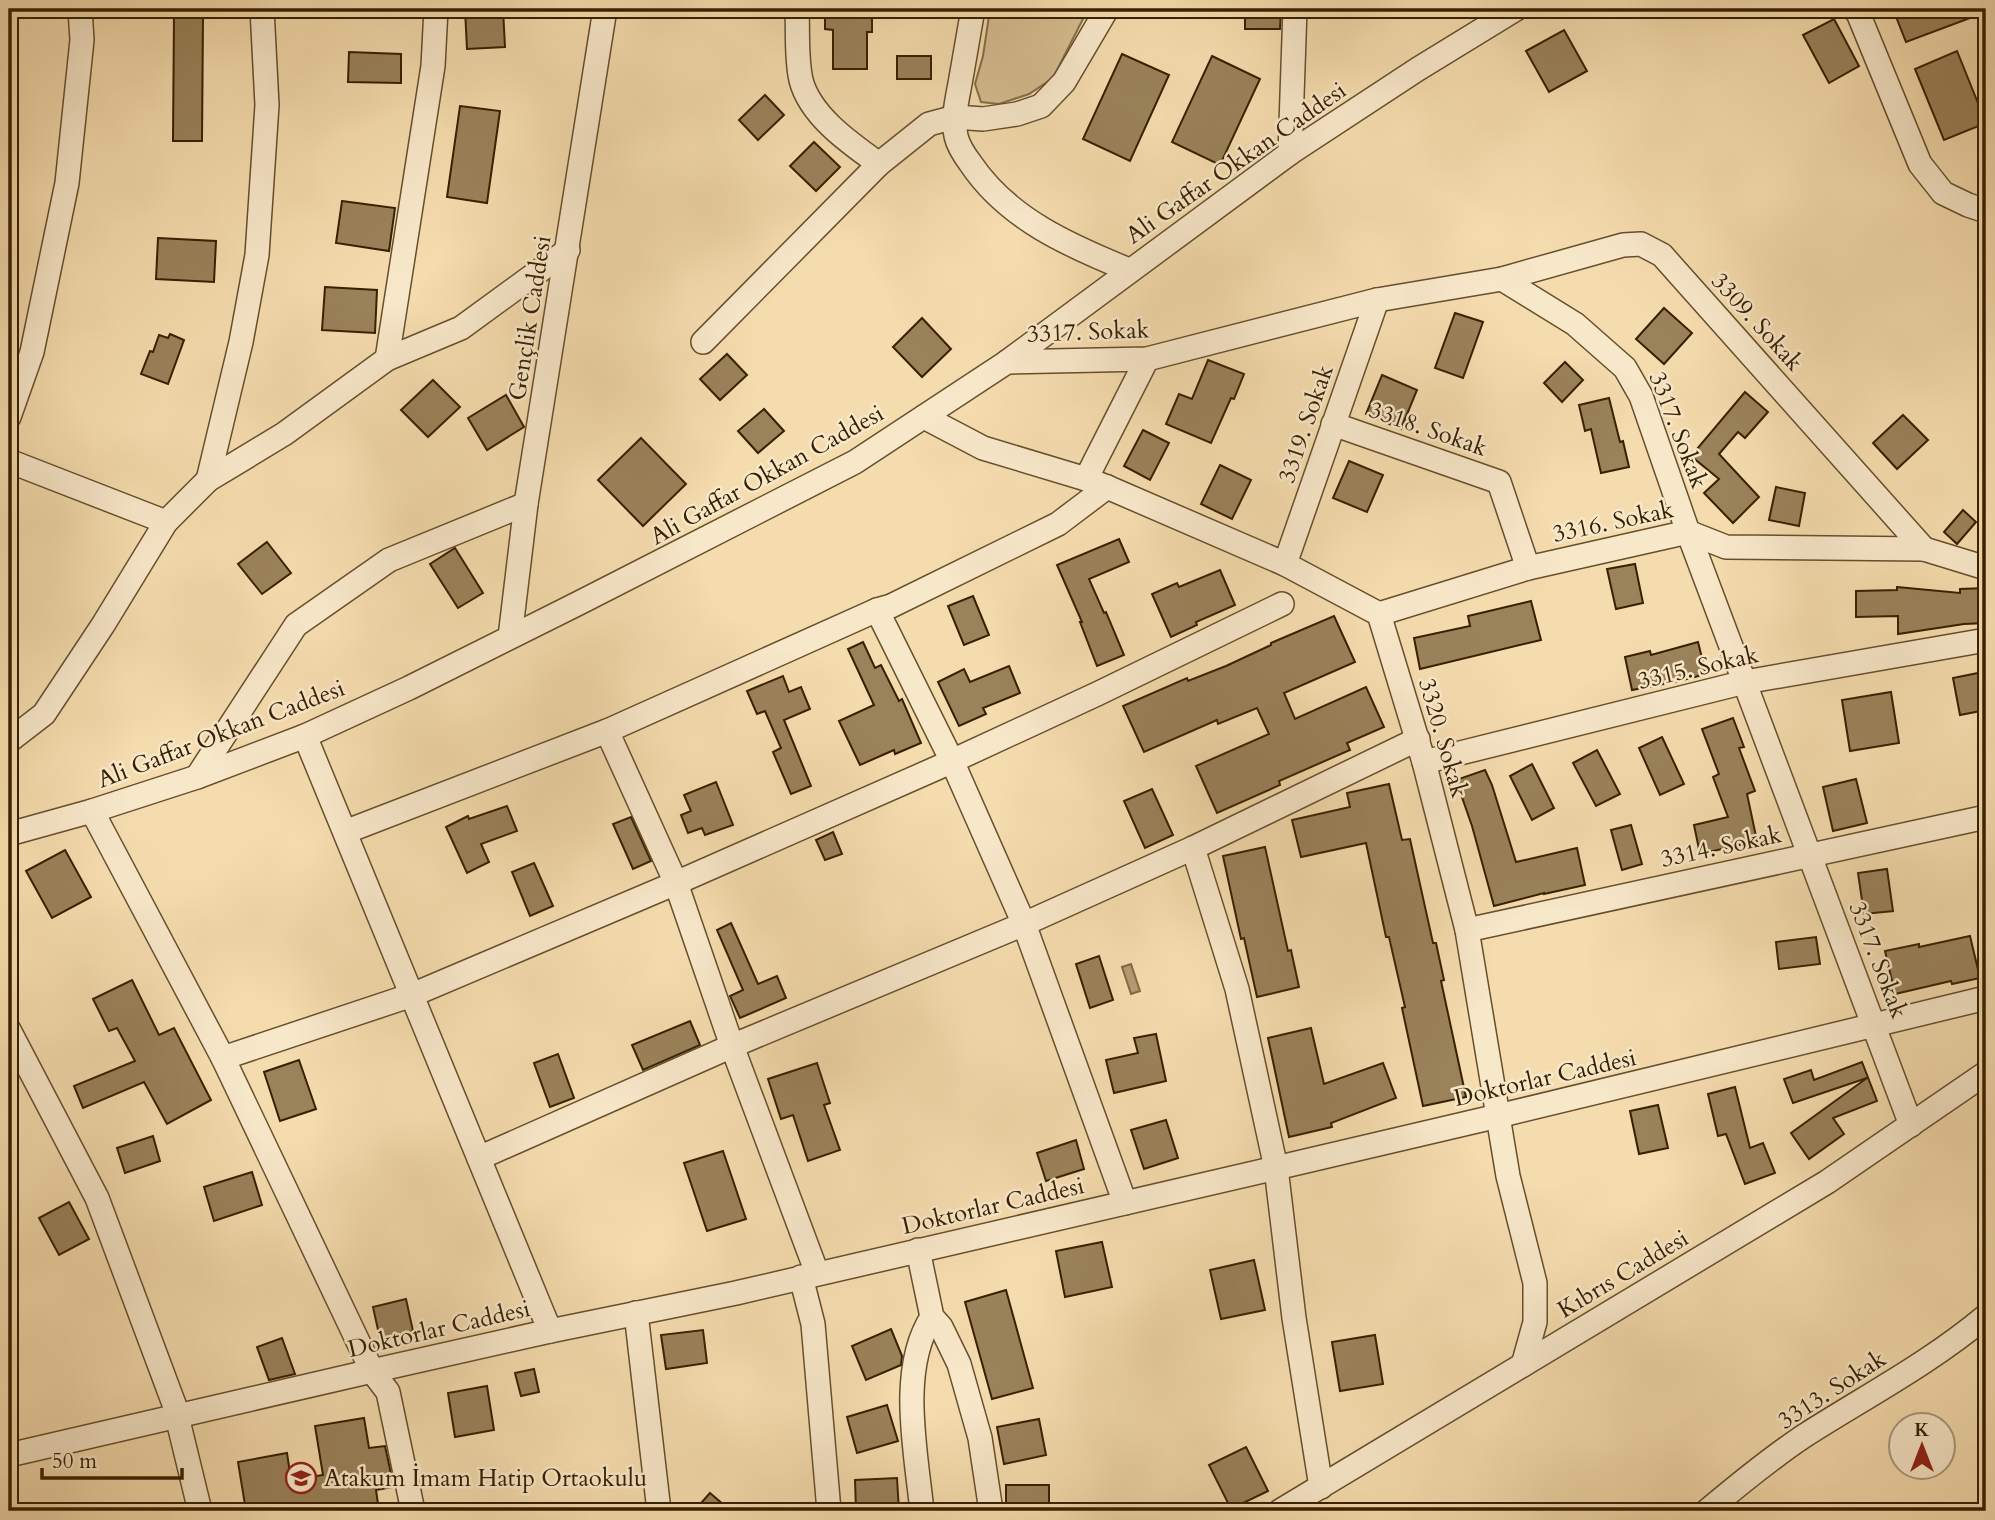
<svg xmlns="http://www.w3.org/2000/svg" width="1995" height="1520" font-family="Cardo,serif">
<style>
.green{fill:#d5bc90;stroke:#866e48;stroke-width:2}
.water{fill:#b49c73;stroke:#826a45;stroke-width:2}
.building{fill:#9a825a;stroke:#372000;stroke-width:2}
.lines{fill:none;stroke-linecap:round;stroke-linejoin:round}
.minor-casing{stroke:#664f2c;stroke-width:26}
.minor{stroke:#f8e8ca;stroke-width:23}
.labels{text-anchor:middle;dominant-baseline:central;stroke-width:5;stroke-linejoin:round;paint-order:stroke}
.street-label{font-size:24px;fill:#372000;stroke:#f8e8ca}
.poi-label{font-size:24px;fill:#372000;stroke:#f8e8ca;text-anchor:start}
</style>
<rect width="100%" height="100%" fill="#f5dcae"/>
<filter id="stains"><feTurbulence type="fractalNoise" baseFrequency=".00286" numOctaves="4"/><feColorMatrix values="0 0 0 0 .2 0 0 0 0 .09 0 0 0 0 .02 0 0 0 .5 -.17"/></filter>
<radialGradient id="worn" r=".72"><stop offset=".6" stop-color="#630" stop-opacity="0"/><stop offset="1" stop-color="#630" stop-opacity=".3"/></radialGradient>
<!-- green -->
<polygon class="green" points="990,9 1088,9 1053,78 1029,94 999,104 981,102 975,84 983,56"/>
<!-- water -->
<polygon class="water" points="1131,964 1140,991 1131,994 1122,967"/>
<!-- building -->
<g class="building">
<polygon points="465,9 503,9 505,47 467,49"/>
<polygon points="825,9 872,10 872,32 867,32 867,69 833,69 833,30 825,29"/>
<polygon points="1245,9 1281,9 1280,29 1245,29"/>
<polygon points="1893,9 1986,9 1986,12 1906,42"/>
<polygon points="174,14 203,14 202,141 173,141"/>
<polygon points="1834,19 1859,66 1829,83 1803,35"/>
<polygon points="1564,30 1587,71 1549,92 1526,51"/>
<polygon points="1957,51 1986,123 1944,140 1915,69"/>
<polygon points="349,52 401,54 401,83 348,82"/>
<polygon points="1122,54 1169,75 1130,161 1083,139"/>
<rect x="897" y="56" width="34" height="23"/>
<polygon points="1212,56 1260,79 1220,165 1172,142"/>
<polygon points="765,95 784,115 758,140 739,120"/>
<polygon points="460,106 500,111 487,203 447,197"/>
<polygon points="814,142 840,167 816,191 790,166"/>
<polygon points="342,201 395,208 389,251 336,243"/>
<polygon points="158,238 216,241 214,282 156,279"/>
<polygon points="325,287 377,290 375,333 322,330"/>
<polygon points="1664,308 1692,333 1664,364 1636,339"/>
<polygon points="1455,313 1483,322 1463,378 1435,368"/>
<polygon points="922,318 951,349 922,377 893,347"/>
<polygon points="170,334 184,340 168,384 141,374 150,351 153,352 159,335 168,338"/>
<polygon points="727,354 747,375 720,400 700,379"/>
<polygon points="1208,360 1244,374 1234,399 1231,398 1211,443 1166,424 1179,394 1192,399"/>
<polygon points="1565,362 1583,380 1562,402 1544,383"/>
<polygon points="1382,375 1417,390 1401,429 1366,414"/>
<polygon points="433,380 460,407 428,437 401,410"/>
<polygon points="1745,392 1768,412 1745,438 1738,432 1719,454 1759,497 1733,523 1704,493 1719,479 1691,456"/>
<polygon points="506,395 524,427 487,450 468,418"/>
<polygon points="1609,398 1620,442 1623,441 1629,467 1601,473 1591,429 1585,431 1579,405"/>
<polygon points="764,409 784,431 758,453 738,431"/>
<polygon points="1903,415 1928,440 1897,469 1873,443"/>
<polygon points="1143,430 1169,443 1150,480 1124,466"/>
<polygon points="641,438 686,484 643,526 598,480"/>
<polygon points="1349,461 1383,475 1367,512 1333,498"/>
<polygon points="1220,465 1251,480 1232,519 1201,504"/>
<polygon points="1776,487 1805,493 1799,526 1769,520"/>
<polygon points="1963,510 1976,522 1957,544 1944,532"/>
<polygon points="1119,539 1129,562 1089,579 1104,613 1106,612 1124,655 1097,666 1080,622 1082,622 1057,565"/>
<polygon points="267,542 291,573 262,594 238,564"/>
<polygon points="455,548 483,593 458,608 430,564"/>
<polygon points="1635,564 1643,603 1616,609 1607,569"/>
<polygon points="1220,570 1235,605 1196,622 1197,625 1171,637 1152,594 1177,583 1179,587"/>
<polygon points="1897,587 1960,593 1960,589 1986,588 1986,623 1964,624 1898,634 1898,616 1856,617 1856,591 1897,590"/>
<polygon points="973,596 989,635 964,645 948,606"/>
<polygon points="1531,601 1541,640 1420,669 1414,638 1470,626 1468,616"/>
<polygon points="1334,616 1355,662 1284,693 1295,719 1366,687 1384,727 1347,743 1350,750 1279,781 1280,785 1217,813 1196,766 1269,734 1257,708 1218,724 1217,720 1144,752 1123,706 1187,678 1188,681 1226,666 1271,645 1271,643"/>
<polygon points="863,642 875,668 881,665 899,701 902,699 921,743 895,754 894,750 860,765 839,721 874,705 848,649"/>
<polygon points="1698,642 1706,674 1679,681 1632,690 1625,657 1650,651 1651,655"/>
<polygon points="1009,666 1020,693 983,708 986,714 959,726 938,682 964,669 970,682"/>
<polygon points="1983,672 1986,691 1986,710 1960,715 1953,678"/>
<polygon points="783,676 789,692 801,687 810,709 784,720 811,786 791,794 773,752 781,748 765,711 757,714 747,691"/>
<polygon points="1891,692 1899,743 1850,751 1842,700"/>
<polygon points="1733,718 1744,747 1739,748 1755,791 1747,794 1757,841 1700,854 1694,825 1728,817 1713,777 1719,774 1702,729"/>
<polygon points="1662,737 1684,784 1660,795 1639,748"/>
<polygon points="1597,750 1620,794 1596,806 1573,763"/>
<polygon points="1532,764 1554,808 1532,820 1510,776"/>
<polygon points="1485,770 1492,785 1516,862 1577,848 1585,885 1544,894 1544,893 1494,906 1472,826 1456,780"/>
<polygon points="1856,779 1867,823 1833,831 1823,787"/>
<polygon points="716,782 733,825 705,835 702,828 688,833 681,815 691,811 684,795"/>
<polygon points="1389,784 1402,840 1410,839 1433,943 1436,943 1444,980 1441,981 1466,1097 1423,1106 1402,1008 1405,1007 1389,937 1386,937 1366,843 1301,857 1292,820 1350,807 1347,793"/>
<polygon points="1152,789 1173,835 1145,848 1124,801"/>
<polygon points="507,806 517,831 481,844 489,862 467,873 446,827 468,816 469,819"/>
<polygon points="631,817 651,861 633,869 613,824"/>
<polygon points="1631,825 1642,864 1622,870 1611,830"/>
<polygon points="833,832 842,854 825,860 816,840"/>
<polygon points="1265,847 1288,951 1291,950 1299,987 1257,997 1244,938 1241,939 1223,856"/>
<polygon points="65,850 91,897 52,918 26,871"/>
<polygon points="534,863 553,906 530,916 512,872"/>
<polygon points="1887,869 1893,911 1864,914 1858,873"/>
<polygon points="731,923 758,984 777,976 786,998 740,1018 730,996 743,990 717,930"/>
<polygon points="1970,936 1980,978 1952,984 1951,981 1895,994 1885,951 1919,944 1919,947"/>
<polygon points="1816,937 1820,964 1779,969 1776,942"/>
<polygon points="1099,956 1113,1000 1090,1008 1076,964"/>
<polygon points="132,980 159,1035 174,1028 211,1100 167,1124 144,1082 83,1108 74,1086 135,1061 117,1028 109,1031 93,999"/>
<polygon points="690,1021 700,1045 643,1070 632,1045"/>
<polygon points="1311,1028 1324,1084 1383,1063 1396,1098 1331,1123 1332,1127 1289,1137 1268,1038"/>
<polygon points="1156,1034 1166,1081 1114,1093 1106,1060 1138,1053 1134,1038"/>
<polygon points="558,1054 574,1098 550,1107 534,1063"/>
<polygon points="299,1060 316,1109 280,1121 264,1072"/>
<polygon points="1862,1062 1877,1101 1833,1118 1844,1134 1809,1159 1791,1133 1867,1078 1793,1103 1784,1079 1811,1070 1814,1080"/>
<polygon points="817,1063 830,1103 824,1105 840,1150 808,1161 793,1115 781,1119 768,1079"/>
<polygon points="1735,1087 1750,1148 1763,1143 1775,1173 1745,1184 1726,1134 1718,1136 1708,1094"/>
<polygon points="1658,1105 1668,1148 1639,1154 1630,1111"/>
<polygon points="1166,1120 1178,1158 1144,1169 1131,1130"/>
<polygon points="153,1136 160,1161 125,1173 117,1148"/>
<polygon points="1076,1140 1084,1169 1046,1181 1037,1153"/>
<polygon points="723,1151 746,1219 707,1231 684,1163"/>
<polygon points="252,1172 262,1205 214,1221 204,1187"/>
<polygon points="69,1202 89,1239 59,1255 39,1218"/>
<polygon points="1102,1242 1112,1287 1065,1297 1056,1251"/>
<polygon points="1254,1260 1265,1310 1221,1319 1210,1270"/>
<polygon points="1006,1290 1033,1388 992,1399 965,1302"/>
<polygon points="406,1299 413,1331 380,1339 373,1307"/>
<polygon points="891,1329 902,1356 901,1365 866,1380 852,1346"/>
<polygon points="703,1330 707,1363 666,1369 661,1335"/>
<polygon points="1375,1335 1383,1384 1340,1391 1332,1342"/>
<polygon points="282,1338 295,1374 269,1380 257,1347"/>
<polygon points="534,1369 539,1392 521,1396 515,1373"/>
<polygon points="487,1386 494,1430 455,1437 448,1393"/>
<polygon points="887,1405 898,1441 857,1453 847,1417"/>
<polygon points="364,1418 369,1448 385,1446 390,1469 393,1487 376,1490 379,1511 246,1511 238,1462 287,1453 291,1480 323,1475 315,1426"/>
<polygon points="1039,1419 1046,1455 1004,1464 997,1427"/>
<polygon points="1246,1447 1268,1491 1231,1509 1209,1465"/>
<polygon points="897,1478 899,1511 856,1511 855,1480"/>
<rect x="1006" y="1485" width="43" height="26"/>
<polygon points="710,1493 731,1511 694,1511"/>
</g>
<g class="lines">
<!-- minor casing -->
<g class="minor-casing">
<g id="minor">
<path d="M797 9C798 32 796 58 801 80 810 116 851 144 879 164"/>
<path d="M973 9C969 32 965 55 961 78 958 96 952 117 956 136 958 146 965 156 971 164 1008 219 1070 246 1129 270"/>
<polyline points="1854,9 1858,13 1920,164 1943,193 1968,205 1986,211"/>
<polyline points="1290,153 1295,9"/>
<polyline points="1502,279 1623,245 1641,244 1662,255 1924,549"/>
<polyline points="703,342 879,164 929,124 955,117 983,119 1017,114 1041,106 1064,82 1107,9"/>
<polyline points="387,359 433,66 436,9"/>
<polyline points="1007,362 1147,359 1377,300 1502,279 1575,324 1625,368 1641,396 1688,532 1911,1125"/>
<polyline points="9,417 32,352 67,183 82,40 80,9"/>
<polyline points="924,417 983,448 1086,479 1107,487 1285,564 1379,614 1424,762 1467,930 1508,1176 1535,1283 1535,1322 1523,1365"/>
<polyline points="1333,424 1499,482 1528,568"/>
<polyline points="9,461 166,522"/>
<polyline points="1086,479 1147,359"/>
<polyline points="208,480 241,342 257,255 267,105 262,9"/>
<polyline points="1285,564 1377,300"/>
<polyline points="877,610 952,761 1024,924 1125,1203"/>
<polyline points="1379,614 1528,568 1688,532 1726,547 1924,549 1986,568"/>
<polyline points="510,637 526,504 605,9"/>
<polyline points="607,731 676,883 732,1046 817,1273"/>
<polyline points="305,736 550,1331"/>
<polyline points="9,741 44,714 103,625 166,522 208,480 284,434 387,359 461,328 568,250"/>
<polyline points="1424,762 1745,682 1986,640"/>
<polyline points="197,777 296,625 389,560 526,504"/>
<polyline points="92,811 223,1058 372,1371 388,1392 413,1511"/>
<polyline points="345,832 607,731 877,610 891,606 1058,524 1107,487"/>
<polyline points="9,834 92,811 197,777 305,736 409,688 579,603 855,462 1007,362 1290,153 1418,69 1516,9"/>
<polyline points="1193,848 1237,989 1276,1168 1294,1318 1321,1487"/>
<polyline points="1467,930 1986,817"/>
<polyline points="9,1030 97,1198 174,1404 200,1511"/>
<polyline points="223,1058 412,995 676,883 937,768 1097,694 1282,604"/>
<polyline points="479,1158 732,1046 1024,924 1193,848 1418,739"/>
<polyline points="918,1250 932,1317 941,1327 959,1364 980,1438 991,1511"/>
<polyline points="801,1277 813,1324 829,1511"/>
<polyline points="636,1313 659,1511"/>
<polyline points="9,1455 372,1371 550,1331 736,1293 1276,1168 1498,1116 1986,998"/>
<path d="M922 1511C916 1452 898 1369 932 1317"/>
<polyline points="1280,1511 1827,1182 1986,1073"/>
<path d="M1707 1511C1738 1485 1771 1458 1804 1436 1865 1397 1930 1363 1986 1316"/>
</g>
</g>
<!-- minor -->
<use href="#minor" class="minor"/>
</g>
<!-- icons -->
<defs>
<g id="school-ring" transform="scale(1.575)"><circle r="9.5" fill="#f8e8ca" stroke="#8f2418" stroke-width="1.5"/><path d="M0-5L7-2L0 1L-7-2ZM-4 1L0 2.5L4 1V4Q0 6-4 4Z" fill="#8f2418"/></g>
</defs>
<g fill-rule="evenodd">
<use href="#school-ring" x="301" y="1478"/>
</g>
<g class="labels">
<!-- street labels -->
<g class="street-label">
<text transform="translate(1236 163) rotate(-35)">Ali Gaffar Okkan Caddesi</text>
<text transform="translate(530 318) rotate(-81)">Gençlik Caddesi</text>
<text transform="translate(1757 322) rotate(48)">3309. Sokak</text>
<text transform="translate(1088 332) rotate(-2)">3317. Sokak</text>
<text transform="translate(1306 424) rotate(-71)">3319. Sokak</text>
<text transform="translate(1428 429) rotate(19)">3318. Sokak</text>
<text transform="translate(1678 430) rotate(69)">3317. Sokak</text>
<text transform="translate(767 475) rotate(-29)">Ali Gaffar Okkan Caddesi</text>
<text transform="translate(1613 522) rotate(-12)">3316. Sokak</text>
<text transform="translate(1698 668) rotate(-13)">3315. Sokak</text>
<text transform="translate(221 734) rotate(-21)">Ali Gaffar Okkan Caddesi</text>
<text transform="translate(1443 738) rotate(74)">3320. Sokak</text>
<text transform="translate(1721 847) rotate(-12)">3314. Sokak</text>
<text transform="translate(1878 960) rotate(69)">3317. Sokak</text>
<text transform="translate(1545 1078) rotate(-13)">Doktorlar Caddesi</text>
<text transform="translate(993 1206) rotate(-13)">Doktorlar Caddesi</text>
<text transform="translate(1623 1274) rotate(-31)">Kıbrıs Caddesi</text>
<text transform="translate(439 1329) rotate(-13)">Doktorlar Caddesi</text>
<text transform="translate(1832 1390) rotate(-33)">3313. Sokak</text>
</g>
<!-- poi labels -->
<g class="poi-label">
<text x="324" y="1478">Atakum İmam Hatip Ortaokulu</text>
</g>
</g>
<!-- margin -->
<rect width="1995" height="1520" fill="none" stroke="#f5dcae" stroke-width="35"/>
<rect x="10" y="10" width="1974" height="1499" fill="none" stroke="#372000" stroke-width="3.5"/>
<rect x="18" y="18" width="1960" height="1485" fill="none" stroke="#372000" stroke-width="2"/>
<!-- north arrow -->
<g transform="translate(1922 1446)"><circle r="33" fill="#f8e8ca" stroke="#ab9879" stroke-width="2"/>
<path d="M0-5L12 26L0 18L-12 26Z" fill="#8f2418"/>
<text y="-10" font-size="19" font-weight="bold" text-anchor="middle" fill="#372000">K</text>
</g>
<!-- scale -->
<path d="M42 1468v10h140v-10" fill="none" stroke="#372000" stroke-width="3.5"/>
<text x="52" y="1468" font-size="21" fill="#372000" stroke="#f8e8ca" stroke-width="5" paint-order="stroke">50 m</text>
<rect width="100%" height="100%" filter="url(#stains)"/>
<rect width="100%" height="100%" fill="url(#worn)"/>
</svg>
